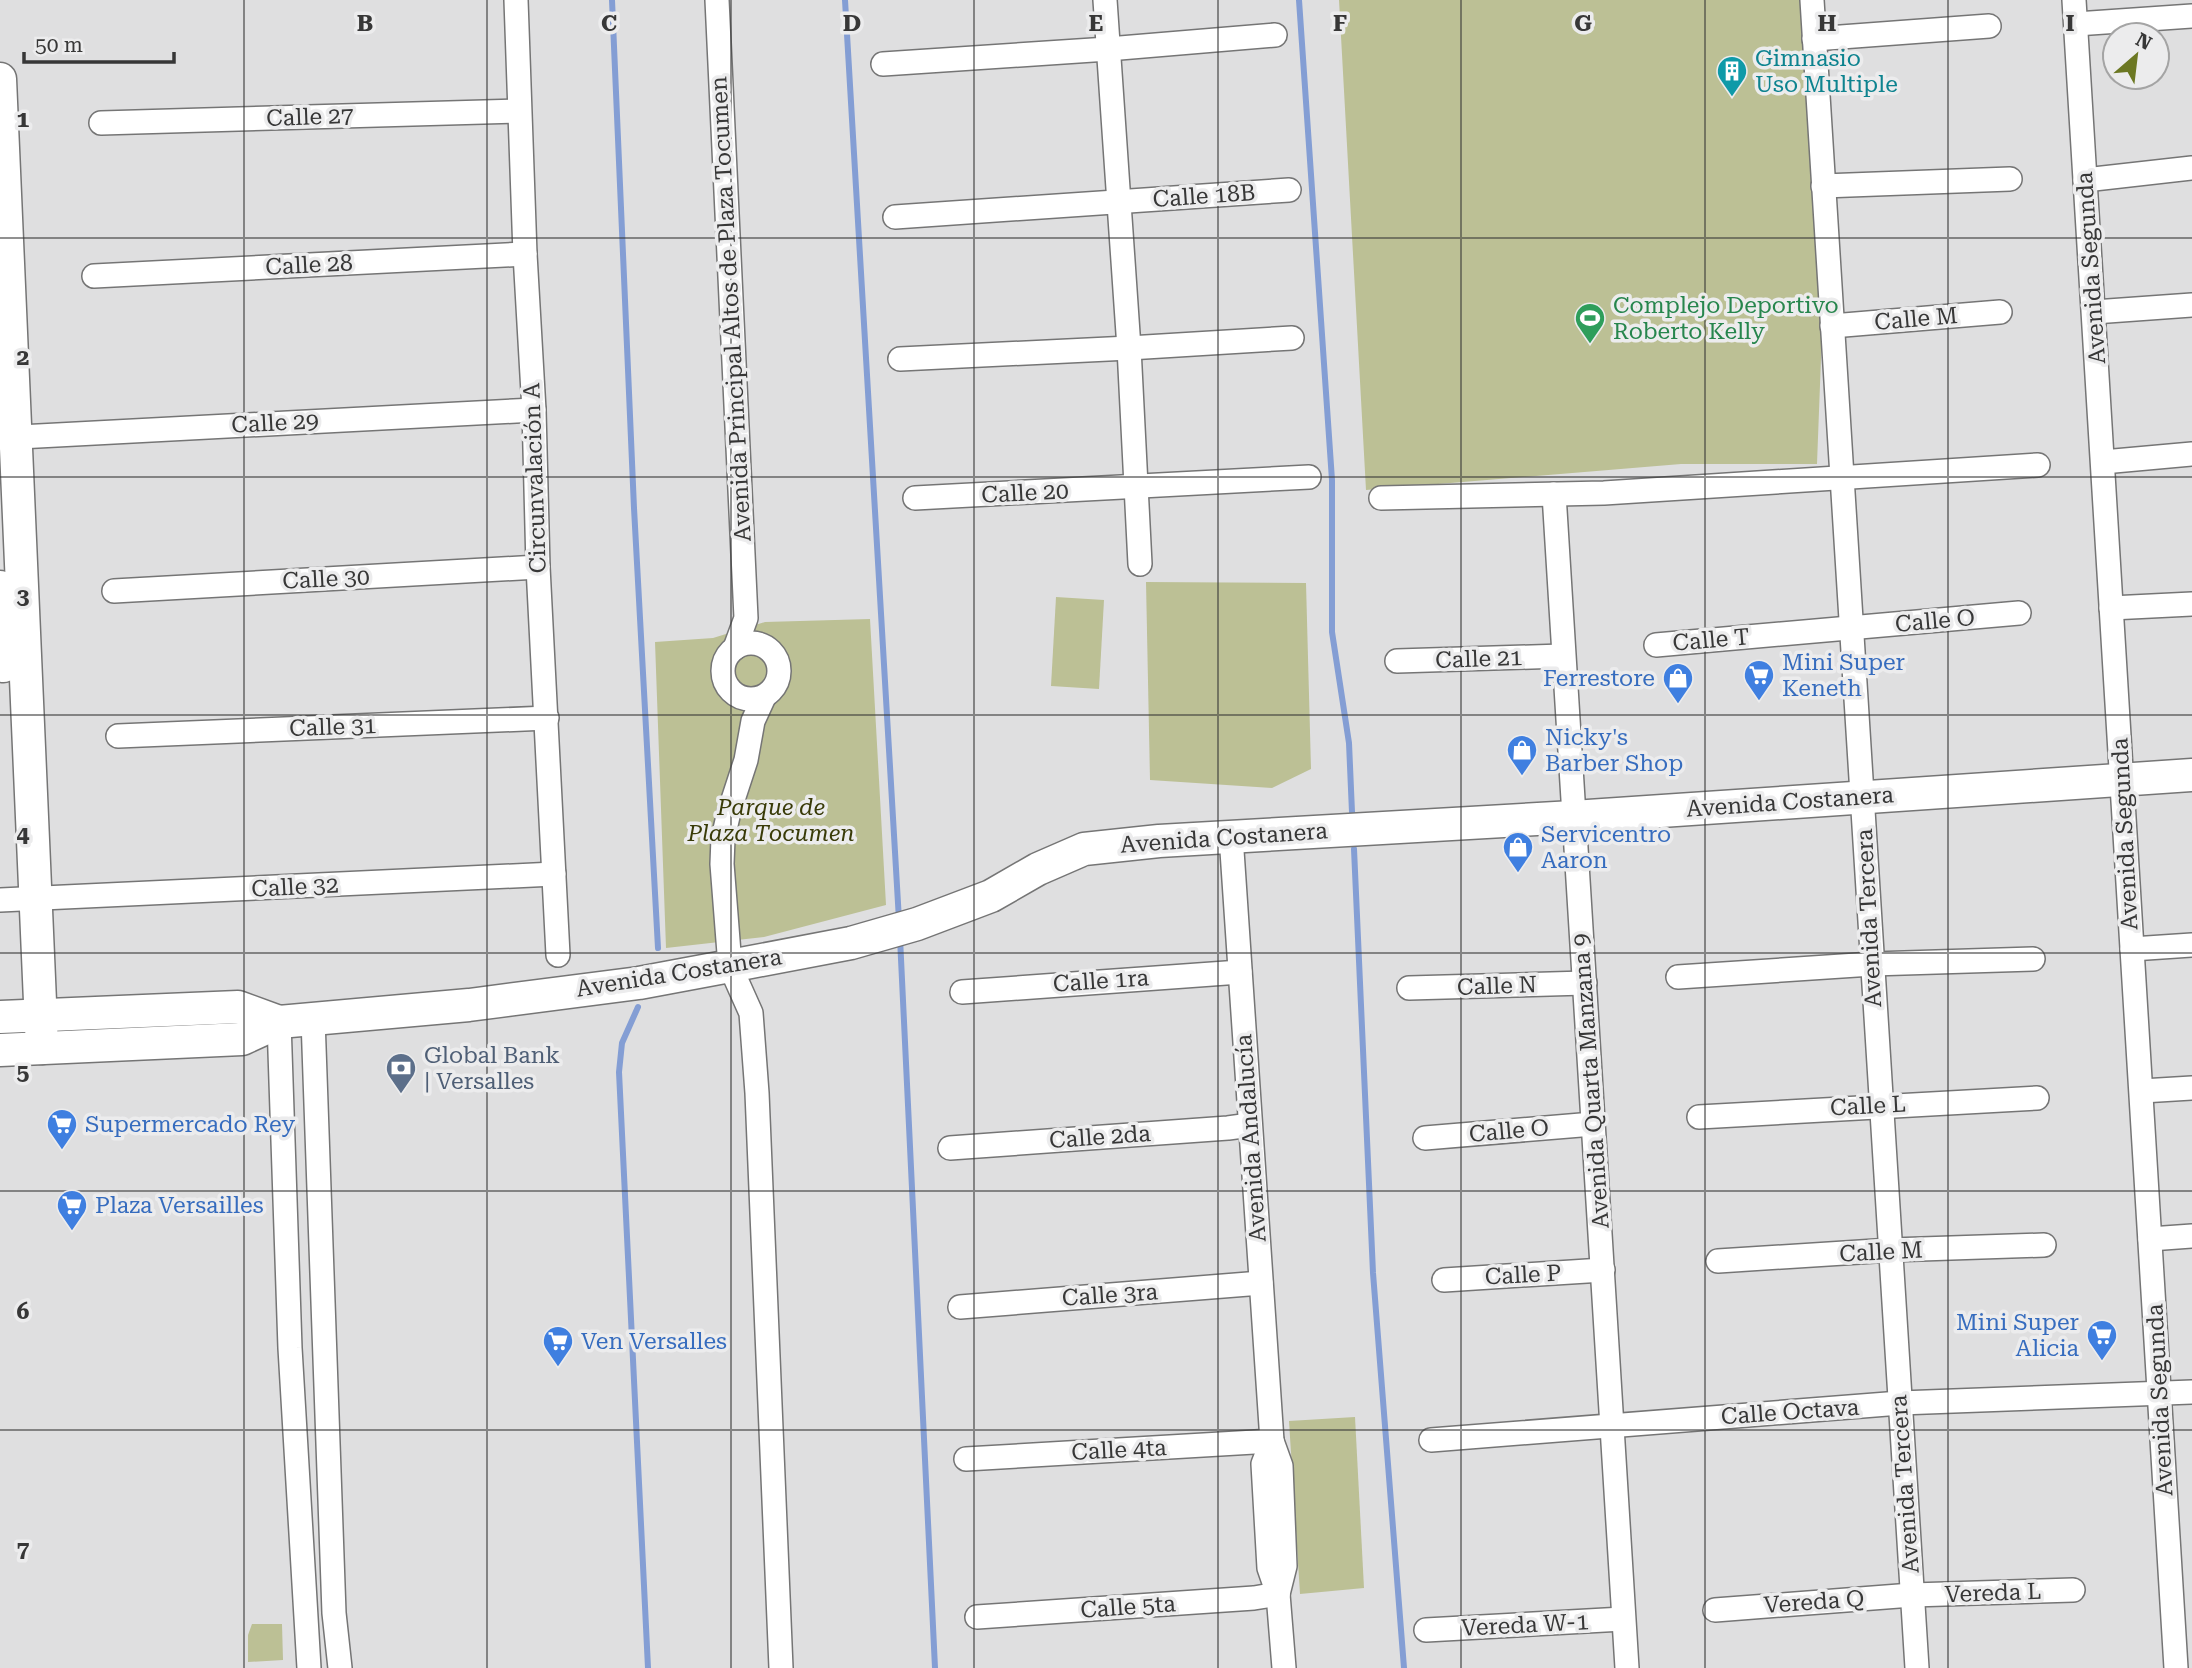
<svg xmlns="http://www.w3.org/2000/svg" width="2192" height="1668" font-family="'Roboto Serif',serif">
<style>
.green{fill:#bcc095}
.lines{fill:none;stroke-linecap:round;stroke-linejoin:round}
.stream{stroke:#849ed4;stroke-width:6}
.street-casing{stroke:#757575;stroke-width:26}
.secondary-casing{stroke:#757575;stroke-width:35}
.street{stroke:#fff;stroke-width:23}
.secondary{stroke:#fff;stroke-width:32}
.grid{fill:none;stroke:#373737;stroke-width:2;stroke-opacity:0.55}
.labels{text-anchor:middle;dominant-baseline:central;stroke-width:7;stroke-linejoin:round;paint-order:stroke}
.culture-label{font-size:23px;fill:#0d838f;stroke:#ececed;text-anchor:start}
.street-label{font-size:23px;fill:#373737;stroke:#ececed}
.leisure-label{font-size:23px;fill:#27864d;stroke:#ececed;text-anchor:start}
.shop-label{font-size:23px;fill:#366cbe;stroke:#ececed;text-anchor:start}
.park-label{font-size:23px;font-style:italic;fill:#393b08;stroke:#ececed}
.service-label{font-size:23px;fill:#4e5e75;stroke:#ececed;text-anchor:start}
.grid-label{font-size:23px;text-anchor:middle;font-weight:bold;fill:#373737;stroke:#ececed;stroke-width:7;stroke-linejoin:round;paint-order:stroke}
</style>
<rect width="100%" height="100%" fill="#dfdfe0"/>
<!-- green -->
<g class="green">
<polygon points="1339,0 1801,0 1826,227 1817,464 1681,464 1366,490"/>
<polygon points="1146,582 1306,583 1311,769 1272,788 1150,780"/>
<polygon points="1056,597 1104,600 1099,689 1051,686"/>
<polygon points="870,619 886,905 764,937 666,948 655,642 713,638 765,622"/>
<polygon points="1355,1417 1364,1588 1300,1594 1289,1421"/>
<polygon points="252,1624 282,1624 283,1660 248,1662 248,1635"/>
</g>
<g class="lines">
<!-- stream -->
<g class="stream">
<polyline points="612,0 634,508 658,948"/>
<polyline points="845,0 899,920"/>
<polyline points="1299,0 1332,480 1332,632 1349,743 1352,812"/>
<polyline points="1354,849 1373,1273 1404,1668"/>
<polyline points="900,938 935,1668"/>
<polyline points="638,1007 622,1043 619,1072 648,1668"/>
</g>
<!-- street casing -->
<g class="street-casing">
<g id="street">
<polyline points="516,0 525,254 534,410 538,567 558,955"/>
<polyline points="717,0 746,618 735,648"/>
<polyline points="1105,0 1129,348 1140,564"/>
<polyline points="1812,0 1917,1668"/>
<polyline points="2074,0 2176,1668"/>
<polyline points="2076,24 2192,16"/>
<polyline points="1814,39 1989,26"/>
<polyline points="883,64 1108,49 1275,35"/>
<polyline points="101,123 519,111"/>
<polyline points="2085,180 2192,168"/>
<polyline points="1823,186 2010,179"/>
<polyline points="895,217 1289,190"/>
<polyline points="94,276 525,254"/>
<polyline points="2094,312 2192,305"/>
<polyline points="1832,326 2000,312"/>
<polyline points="900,359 1129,348 1292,338"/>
<polyline points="0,438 534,410"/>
<polyline points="2103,462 2192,454"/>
<polyline points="1554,494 1627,1668"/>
<polyline points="915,498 1309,477"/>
<polyline points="1381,498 1604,493 2038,465"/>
<polyline points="114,591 538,567"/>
<polyline points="2111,608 2192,604"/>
<circle cx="751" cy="671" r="28"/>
<polyline points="1656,645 2019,613"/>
<polyline points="1397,661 1562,656"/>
<polyline points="764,697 753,721 746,760 729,812 723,838 722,864 730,966 751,1013 757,1093 781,1668"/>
<polyline points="118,736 547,718"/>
<polyline points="1231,836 1272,1441 1281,1466 1285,1566 1278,1594"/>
<polyline points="0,900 554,874"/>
<polyline points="2132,949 2192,945"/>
<polyline points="1678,977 1872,964 2033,959"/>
<polyline points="1409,988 1585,983"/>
<polyline points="962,992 1240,972"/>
<polyline points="313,1019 334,1613 340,1668"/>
<polyline points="279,1022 290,1348 309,1668"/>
<polyline points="2142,1091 2192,1088"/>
<polyline points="1699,1117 2037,1098"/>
<polyline points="1425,1138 1593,1124"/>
<polyline points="950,1148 1228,1128 1250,1125"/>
<polyline points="2150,1239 2192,1236"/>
<polyline points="1718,1261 1891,1250 2044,1245"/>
<polyline points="1444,1280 1603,1270"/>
<polyline points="960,1307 1261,1283"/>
<polyline points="1431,1440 1900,1403 2192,1392"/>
<polyline points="1272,1441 1263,1464 1269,1568 1278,1594 1284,1668"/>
<polyline points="966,1459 1272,1441"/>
<polyline points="1715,1610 1912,1595 2073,1590"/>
<polyline points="977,1617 1254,1598 1278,1594"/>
<polyline points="1426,1630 1623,1619"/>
</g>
</g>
<!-- secondary casing -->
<g class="secondary-casing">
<g id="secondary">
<polyline points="0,79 42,1048"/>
<polyline points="0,587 3,666"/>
<polyline points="0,1017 238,1007 279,1022"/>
<polyline points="0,1050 242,1039 279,1022 469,1005 639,983 730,966 851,943 917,924 991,896 1038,869 1084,849 1159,841 1573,817 2192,775"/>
</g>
</g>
<!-- street -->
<use href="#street" class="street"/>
<!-- secondary -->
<use href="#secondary" class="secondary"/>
</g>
<!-- grid -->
<path class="grid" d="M244 0V1668M487 0V1668M731 0V1668M974 0V1668M1218 0V1668M1461 0V1668M1705 0V1668M1948 0V1668M0 238H2192M0 477H2192M0 715H2192M0 953H2192M0 1191H2192M0 1430H2192"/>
<!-- icons -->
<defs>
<g id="building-pin" transform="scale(1.575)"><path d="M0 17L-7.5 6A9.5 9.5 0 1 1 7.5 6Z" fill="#0f9aa8" stroke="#ececed"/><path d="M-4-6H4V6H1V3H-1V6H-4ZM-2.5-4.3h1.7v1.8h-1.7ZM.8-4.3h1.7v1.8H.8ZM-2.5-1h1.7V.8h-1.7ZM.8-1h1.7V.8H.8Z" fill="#fff"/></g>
<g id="stadium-pin" transform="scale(1.575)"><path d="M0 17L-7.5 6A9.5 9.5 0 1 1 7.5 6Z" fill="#2e9e5b" stroke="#ececed"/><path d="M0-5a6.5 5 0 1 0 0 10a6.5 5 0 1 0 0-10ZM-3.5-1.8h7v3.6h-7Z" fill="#fff"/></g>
<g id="supermarket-pin" transform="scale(1.575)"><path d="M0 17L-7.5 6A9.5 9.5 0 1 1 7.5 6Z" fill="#3f7fe0" stroke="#ececed"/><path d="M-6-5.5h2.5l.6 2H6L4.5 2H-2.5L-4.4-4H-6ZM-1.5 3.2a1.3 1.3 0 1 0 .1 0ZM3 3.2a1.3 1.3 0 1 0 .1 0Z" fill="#fff"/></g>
<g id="shop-pin" transform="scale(1.575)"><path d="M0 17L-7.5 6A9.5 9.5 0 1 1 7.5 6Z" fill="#3f7fe0" stroke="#ececed"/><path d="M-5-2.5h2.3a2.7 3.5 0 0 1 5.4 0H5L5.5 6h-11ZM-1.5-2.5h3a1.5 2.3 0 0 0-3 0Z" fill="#fff"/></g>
<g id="bank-pin" transform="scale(1.575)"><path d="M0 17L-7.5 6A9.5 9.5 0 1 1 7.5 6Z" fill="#5c6f8a" stroke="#ececed"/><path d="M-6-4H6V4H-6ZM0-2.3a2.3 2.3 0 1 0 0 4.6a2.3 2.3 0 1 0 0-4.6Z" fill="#fff"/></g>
</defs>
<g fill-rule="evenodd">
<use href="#building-pin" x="1732" y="71"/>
<use href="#stadium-pin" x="1590" y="318"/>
<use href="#supermarket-pin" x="1759" y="675"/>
<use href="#shop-pin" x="1678" y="678"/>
<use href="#shop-pin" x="1522" y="750"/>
<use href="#shop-pin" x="1518" y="847"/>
<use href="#bank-pin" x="401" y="1068"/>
<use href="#supermarket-pin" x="62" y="1124"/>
<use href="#supermarket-pin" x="72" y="1205"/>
<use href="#supermarket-pin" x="2102" y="1335"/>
<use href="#supermarket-pin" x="558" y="1341"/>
</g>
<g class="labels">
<!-- culture labels -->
<g class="culture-label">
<text x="1755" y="58">Gimnasio<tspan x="1755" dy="26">Uso Multiple</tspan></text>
</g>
<!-- street labels -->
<g class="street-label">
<text transform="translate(310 117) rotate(-2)">Calle 27</text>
<text transform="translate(1204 196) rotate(-4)">Calle 18B</text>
<text transform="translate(309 265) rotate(-3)">Calle 28</text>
<text transform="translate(2091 268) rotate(-94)">Avenida Segunda</text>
<text transform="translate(731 309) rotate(-93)">Avenida Principal Altos de Plaza Tocumen</text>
<text transform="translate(1916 319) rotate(-5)">Calle M</text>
<text transform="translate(275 423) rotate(-3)">Calle 29</text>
<text transform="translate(535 478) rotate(-92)">Circunvalación A</text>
<text transform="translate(1025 493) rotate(-3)">Calle 20</text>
<text transform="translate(326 579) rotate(-3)">Calle 30</text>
<text transform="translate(1935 621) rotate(-5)">Calle O</text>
<text transform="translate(1711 640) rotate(-5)">Calle T</text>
<text transform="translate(1479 659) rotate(-2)">Calle 21</text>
<text transform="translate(333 727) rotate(-2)">Calle 31</text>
<text transform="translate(1790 802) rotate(-4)">Avenida Costanera</text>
<text transform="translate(2125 834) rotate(-93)">Avenida Segunda</text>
<text transform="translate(1224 838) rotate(-4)">Avenida Costanera</text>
<text transform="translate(295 887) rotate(-3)">Calle 32</text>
<text transform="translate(1869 918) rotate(-93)">Avenida Tercera</text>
<text transform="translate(679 973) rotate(-9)">Avenida Costanera</text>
<text transform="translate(1101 981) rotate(-4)">Calle 1ra</text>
<text transform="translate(1497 986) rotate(-2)">Calle N</text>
<text transform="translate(1591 1081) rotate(-94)">Avenida Quarta Manzana 9</text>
<text transform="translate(1868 1106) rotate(-3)">Calle L</text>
<text transform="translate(1509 1131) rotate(-5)">Calle O</text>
<text transform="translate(1100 1137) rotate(-4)">Calle 2da</text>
<text transform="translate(1251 1138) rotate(-94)">Avenida Andalucía</text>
<text transform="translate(1881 1252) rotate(-3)">Calle M</text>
<text transform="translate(1523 1275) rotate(-3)">Calle P</text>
<text transform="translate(1110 1295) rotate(-4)">Calle 3ra</text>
<text transform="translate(2160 1400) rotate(-93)">Avenida Segunda</text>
<text transform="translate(1790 1412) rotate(-4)">Calle Octava</text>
<text transform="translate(1119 1450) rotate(-3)">Calle 4ta</text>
<text transform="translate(1905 1484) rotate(-94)">Avenida Tercera</text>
<text transform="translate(1993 1593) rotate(-2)">Vereda L</text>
<text transform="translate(1814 1602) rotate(-4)">Vereda Q</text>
<text transform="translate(1128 1607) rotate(-4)">Calle 5ta</text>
<text transform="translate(1525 1625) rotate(-3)">Vereda W-1</text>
</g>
<!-- leisure labels -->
<g class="leisure-label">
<text x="1613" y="305">Complejo Deportivo<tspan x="1613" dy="26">Roberto Kelly</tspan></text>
</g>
<!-- shop labels -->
<g class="shop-label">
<text x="1782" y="662">Mini Super<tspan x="1782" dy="26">Keneth</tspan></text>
<text x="1655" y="678" text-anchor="end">Ferrestore</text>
<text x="1545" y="737">Nicky's<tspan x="1545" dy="26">Barber Shop</tspan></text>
<text x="1541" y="834">Servicentro<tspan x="1541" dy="26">Aaron</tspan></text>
<text x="85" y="1124">Supermercado Rey</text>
<text x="95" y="1205">Plaza Versailles</text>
<text x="2079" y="1322" text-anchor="end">Mini Super<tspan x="2079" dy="26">Alicia</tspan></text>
<text x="581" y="1341">Ven Versalles</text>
</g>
<!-- park labels -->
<g class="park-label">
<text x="771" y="807">Parque de<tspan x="771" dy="26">Plaza Tocumen</tspan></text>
</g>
<!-- service labels -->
<g class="service-label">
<text x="424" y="1055">Global Bank<tspan x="424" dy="26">| Versalles</tspan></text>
</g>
</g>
<g class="grid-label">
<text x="365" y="31">B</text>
<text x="609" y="31">C</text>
<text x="852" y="31">D</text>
<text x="1096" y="31">E</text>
<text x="1340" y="31">F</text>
<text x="1583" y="31">G</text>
<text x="1827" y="31">H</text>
<text x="2070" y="31">I</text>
<text x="23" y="127">1</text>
<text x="23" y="365">2</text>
<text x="23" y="604">3</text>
<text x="23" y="842">4</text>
<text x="23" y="1080">5</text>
<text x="23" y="1319">6</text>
<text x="23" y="1557">7</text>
</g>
<!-- north arrow -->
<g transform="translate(2136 56) rotate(28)"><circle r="33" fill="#ececed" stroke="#a4a4a4" stroke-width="2"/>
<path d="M0-5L12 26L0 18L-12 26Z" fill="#6c7823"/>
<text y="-10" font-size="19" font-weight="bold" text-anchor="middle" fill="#373737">N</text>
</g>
<!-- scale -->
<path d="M24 52v10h150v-10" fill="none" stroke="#373737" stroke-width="3.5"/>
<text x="35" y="52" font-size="21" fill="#373737" stroke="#ececed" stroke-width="5" paint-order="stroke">50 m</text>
</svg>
